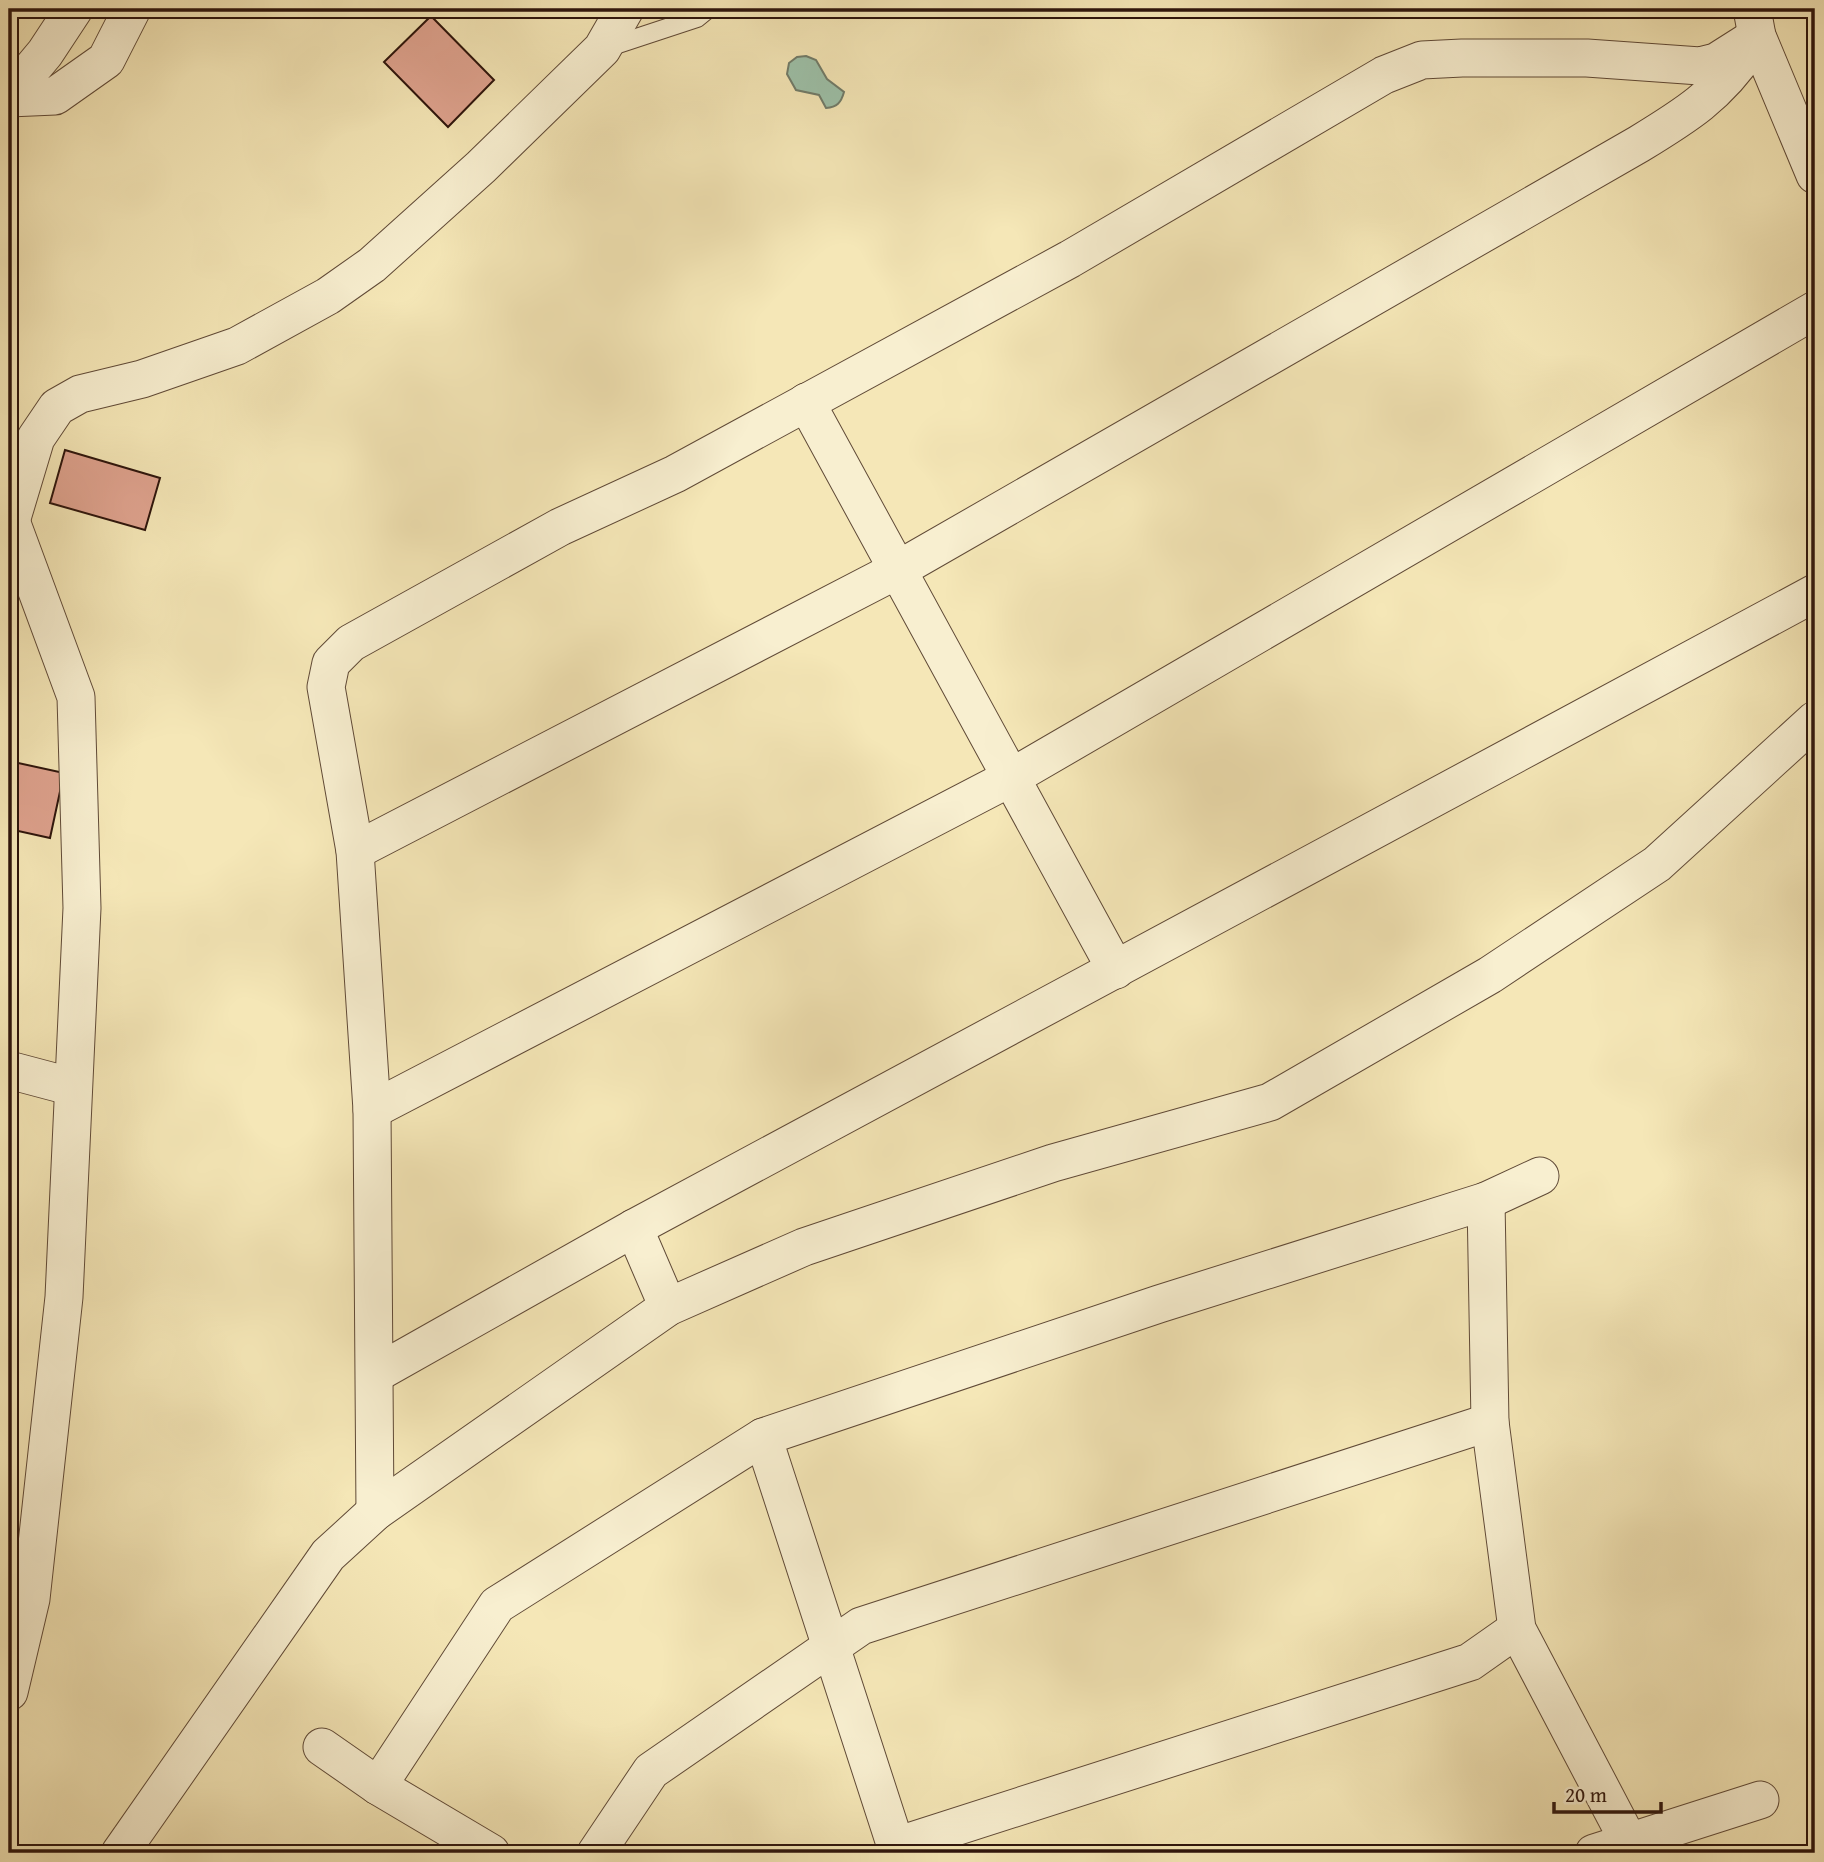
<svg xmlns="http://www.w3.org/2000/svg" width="1824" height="1862" font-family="'Gentium Book Plus',serif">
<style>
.water{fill:#9dc1a9;stroke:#717c6a;stroke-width:2}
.building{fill:#dfa38f;stroke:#2e150c;stroke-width:2}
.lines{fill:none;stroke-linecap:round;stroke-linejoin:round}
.lane-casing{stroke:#604a37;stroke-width:20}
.street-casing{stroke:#604a37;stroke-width:39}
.lane{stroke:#f8efd0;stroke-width:18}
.street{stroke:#f8efd0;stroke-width:37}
</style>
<rect width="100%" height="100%" fill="#f5e7b7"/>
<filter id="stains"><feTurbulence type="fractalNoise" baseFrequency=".00286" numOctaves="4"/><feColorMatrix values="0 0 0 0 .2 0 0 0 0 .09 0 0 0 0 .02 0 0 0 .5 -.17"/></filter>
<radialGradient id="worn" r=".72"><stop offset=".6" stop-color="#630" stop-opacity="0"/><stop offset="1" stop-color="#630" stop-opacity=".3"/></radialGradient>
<!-- water -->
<path class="water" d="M806 56 816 60 827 79 844 92C841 103 837 107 826 108L819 95 796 90 787 74 789 63 797 57Z"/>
<!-- building -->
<g class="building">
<polygon points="431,16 494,80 448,127 384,62"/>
<polygon points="65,450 160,478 145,530 50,503"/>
<polygon points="9,761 64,773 50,838 9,829"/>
</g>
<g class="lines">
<!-- lane casing -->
<g class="lane-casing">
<polyline id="lane" points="606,48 697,18 708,9"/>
</g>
<!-- street casing -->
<g class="street-casing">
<g id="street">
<polyline points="1752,9 1757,36 1815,175"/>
<polyline points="9,96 45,53 74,9"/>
<polyline points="9,98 55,96 106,60 132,9"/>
<polyline points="806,402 1116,970"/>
<polyline points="9,528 36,438 57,407 80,394 142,379 237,346 328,296 372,265 481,167 602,49 625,9"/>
<path d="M355 851 899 569 1639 144C1685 116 1719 95 1749 49"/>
<polyline points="9,1070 73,1087"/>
<polyline points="372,1110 1012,777 1815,310"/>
<polyline points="1486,1201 1490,1422 1517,1629 1629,1842"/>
<polyline points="634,1228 668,1307"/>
<polyline points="377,1373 634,1228 1815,593"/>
<polyline points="763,1437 898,1853"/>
<polyline points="375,1512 372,1110 355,851 326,687 331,663 351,643 560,527 675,474 1070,259 1384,75 1422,60 1462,58 1587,58 1700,66 1716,62 1757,36"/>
<polyline points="9,1692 31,1599 64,1297 82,908 76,697 11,521"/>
<polyline points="322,1747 378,1786 491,1853"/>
<polyline points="378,1786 497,1605 763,1437 1159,1304 1486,1201 1540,1176"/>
<polyline points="896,1846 1470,1662 1517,1629"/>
<polyline points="120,1853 328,1555 375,1512 668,1307 804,1247 1053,1163 1270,1102 1490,975 1657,864 1815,720"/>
<polyline points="596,1853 651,1771 861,1626 1490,1422"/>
<polyline points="1594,1853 1760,1800"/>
</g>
</g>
<!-- lane -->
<use href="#lane" class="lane"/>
<!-- street -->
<use href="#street" class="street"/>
</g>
<!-- margin -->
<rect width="1824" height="1862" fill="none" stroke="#f5e7b7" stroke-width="35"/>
<rect x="10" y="10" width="1803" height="1841" fill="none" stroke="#2e150c" stroke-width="3.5"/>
<rect x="18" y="18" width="1789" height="1827" fill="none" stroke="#2e150c" stroke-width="2"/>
<!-- scale -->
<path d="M1554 1802v10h107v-10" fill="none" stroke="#2e150c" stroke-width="3.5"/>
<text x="1565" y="1802" font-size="21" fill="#2e150c" stroke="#f8efd0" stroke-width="5" paint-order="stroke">20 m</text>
<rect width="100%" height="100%" filter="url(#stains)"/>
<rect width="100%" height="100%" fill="url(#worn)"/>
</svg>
